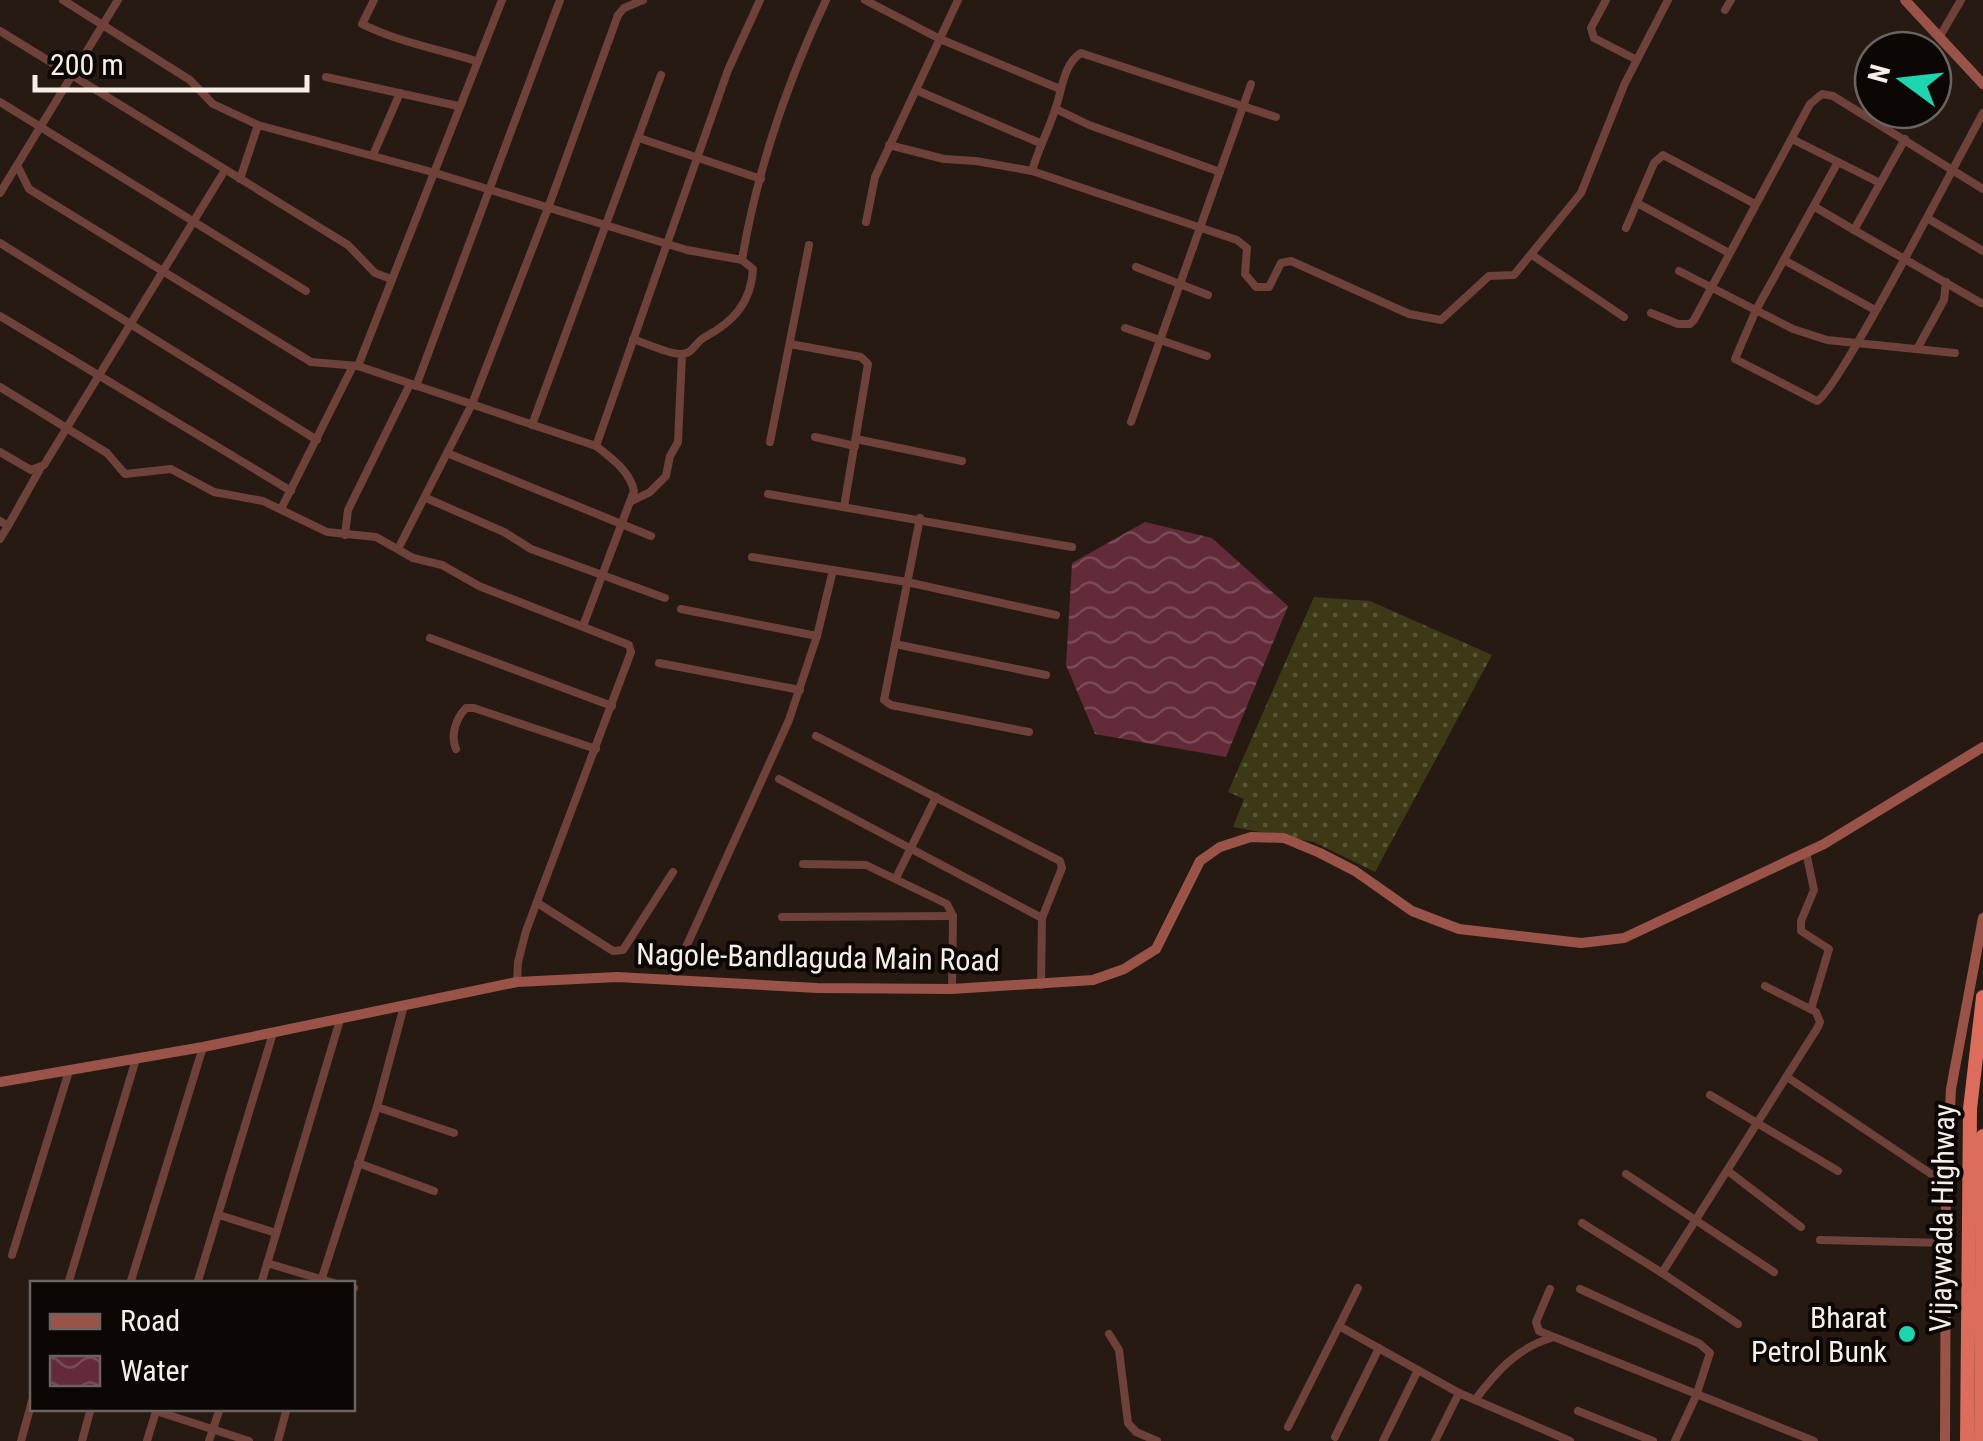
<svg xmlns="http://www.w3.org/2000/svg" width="1983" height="1441" font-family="'Roboto Condensed',sans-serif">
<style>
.grass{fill:url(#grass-dots)}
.water{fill:url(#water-waves)}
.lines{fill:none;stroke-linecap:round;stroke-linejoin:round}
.street{stroke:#6e413a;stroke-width:8}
.secondary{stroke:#9a5348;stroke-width:10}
.highway{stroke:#dc6d5d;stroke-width:14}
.poi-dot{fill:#1fd5b0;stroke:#0c0704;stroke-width:4}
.labels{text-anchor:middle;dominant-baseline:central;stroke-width:8;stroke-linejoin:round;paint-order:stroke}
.street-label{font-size:30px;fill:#f7eee8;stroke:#0c0704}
.poi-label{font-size:30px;fill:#f7eee8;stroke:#0c0704;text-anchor:end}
</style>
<defs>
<pattern id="grass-dots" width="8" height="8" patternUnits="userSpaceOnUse" patternTransform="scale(2.5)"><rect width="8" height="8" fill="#3d3917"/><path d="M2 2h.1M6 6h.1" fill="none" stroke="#5a5639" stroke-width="1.8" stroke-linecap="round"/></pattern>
<pattern id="water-waves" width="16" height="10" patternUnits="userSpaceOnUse" patternTransform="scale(2.5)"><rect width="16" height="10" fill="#632b39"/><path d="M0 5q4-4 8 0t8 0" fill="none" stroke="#7a4a56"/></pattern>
</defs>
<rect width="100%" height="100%" fill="#271a12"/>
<!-- grass -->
<polygon class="grass" points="1314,597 1370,601 1492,655 1375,872 1314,842 1233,827 1244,799 1228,792"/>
<!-- water -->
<polygon class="water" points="1145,522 1212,538 1288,606 1226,757 1095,734 1066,665 1072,563"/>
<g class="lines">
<!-- street -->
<g class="street">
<path d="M63 0 190 80 213 104 258 125 432 172 687 250 742 260C757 170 787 83 826 0"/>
<path d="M374 0 362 24C398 42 438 49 476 61"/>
<polyline points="865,0 940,39 1060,89"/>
<polyline points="1606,0 1591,28 1594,38 1637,60"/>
<polyline points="1725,10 1731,0"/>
<polyline points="0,31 348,245 375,273 391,279"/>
<polyline points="1940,36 1961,0"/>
<polyline points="326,77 458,106"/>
<polyline points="916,90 1040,143"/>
<polyline points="0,102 306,291"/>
<polyline points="1056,109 1089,125 1220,172"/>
<polyline points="639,138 761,179"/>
<polyline points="1792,139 1880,183"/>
<polyline points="889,145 944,159 976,161 1032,171 1237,240 1247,248 1245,274 1256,287 1269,287 1281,263 1291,261 1409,314 1441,320 1489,276 1514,275 1581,193 1625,83 1668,0"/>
<polyline points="373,155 400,93"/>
<path d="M1838 162 1756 310 1735 359 1817 401C1837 393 1962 151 1983 113"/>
<path d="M17 165 29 189 311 362 358 366 596 446C611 458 630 471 634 491L583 626"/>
<path d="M1032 171C1038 150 1048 131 1055 110 1062 91 1063 64 1081 53L1276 117"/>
<polyline points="240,179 258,125"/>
<polyline points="0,193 118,0"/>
<polyline points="1637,203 1729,253"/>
<polyline points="1815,207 1854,230 1905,139"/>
<polyline points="1927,218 1983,251"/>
<polyline points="866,222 875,177 958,0"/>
<polyline points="1626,228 1654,163 1663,155 1755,204"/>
<polyline points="1854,230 1981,303"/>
<polyline points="0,243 317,440"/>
<polyline points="1532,255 1624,317"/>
<polyline points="1784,260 1875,310"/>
<polyline points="1136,267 1208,295"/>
<polyline points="1679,271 1793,329 1827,340 1955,353"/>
<polyline points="1651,313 1678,324 1690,324 1694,320 1810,104 1822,94 1833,96 1983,189"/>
<polyline points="0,316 291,491"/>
<polyline points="1125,328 1207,356"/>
<path d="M633 339C648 344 665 353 680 354 693 355 695 342 705 337 733 322 751 303 753 269L742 260"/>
<polyline points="790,344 861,357 868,364 844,507"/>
<polyline points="1917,349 1944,300 1946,282"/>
<polyline points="358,366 502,0"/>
<polyline points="416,386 560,0"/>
<polyline points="0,387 107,453 125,474 171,469 214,492 263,501 327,532 376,537 413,558 442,565 479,586 629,645 631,652 526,931 518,962 517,982"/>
<polyline points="1131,422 1251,84"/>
<polyline points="532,425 661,75"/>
<polyline points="815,437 855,446"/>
<polyline points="856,439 962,461"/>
<polyline points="770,442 809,245"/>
<polyline points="596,446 728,70 760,0"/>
<polyline points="0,452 31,470 44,465 225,170"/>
<polyline points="447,453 651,536"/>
<polyline points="768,494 1072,547"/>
<polyline points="426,498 504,532 531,549 665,598"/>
<polyline points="632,501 650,492 666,476 670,456 678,442 682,355"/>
<polyline points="281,509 353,366"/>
<polyline points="920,518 884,700 891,705 1029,732"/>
<polyline points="0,521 8,526 0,539"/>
<polyline points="8,526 40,469"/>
<polyline points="345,535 348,510 410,384"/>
<polyline points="398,549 472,404 548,208 618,15 624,8 643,0"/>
<polyline points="752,557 907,582 1056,615"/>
<polyline points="681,609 817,636"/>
<polyline points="430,638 612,706"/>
<polyline points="895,644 1046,675"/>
<polyline points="659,663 800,690"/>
<polyline points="816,736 1060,861 1062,868 1042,918 1041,985"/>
<path d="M456 749C450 736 456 718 466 708H474L596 749"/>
<polyline points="779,779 1042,918"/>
<polyline points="1806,852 1814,890 1801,921 1801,931 1829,949 1811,1009"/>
<polyline points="803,864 866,865 947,904 953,916 952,989"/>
<polyline points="896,878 936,797"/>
<polyline points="539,904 613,951 623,950 673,872"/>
<polyline points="782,917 953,916"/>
<polyline points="672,978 789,720 817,636 833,570"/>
<polyline points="1787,1077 1946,1184"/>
<polyline points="1710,1095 1838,1171"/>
<polyline points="377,1107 454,1133"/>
<polyline points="358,1163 434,1191"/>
<polyline points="1728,1171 1801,1227"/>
<polyline points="1626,1174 1774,1272"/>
<polyline points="219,1215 276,1233"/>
<polyline points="1582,1223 1662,1273"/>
<polyline points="1820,1240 1946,1243"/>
<polyline points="12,1255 69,1071"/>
<polyline points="267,1263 337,1284"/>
<polyline points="68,1284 136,1059"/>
<polyline points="130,1284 203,1047"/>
<polyline points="197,1284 273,1033"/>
<polyline points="261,1284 340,1020"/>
<polyline points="320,1284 377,1107 404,1006"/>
<polyline points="352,1288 354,1288"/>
<polyline points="1358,1288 1339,1326 1459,1393 1570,1441"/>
<polyline points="1550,1289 1536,1322 1539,1331 1814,1441"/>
<polyline points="1580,1289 1700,1344 1710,1353 1696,1396 1675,1441"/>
<polyline points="1738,1324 1662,1273 1818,1027 1820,1022 1816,1012 1765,986"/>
<polyline points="1109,1334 1119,1350 1128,1423 1136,1432 1157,1441"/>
<path d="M1475 1400C1496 1372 1517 1348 1551 1338"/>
<polyline points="156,1411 249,1441"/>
<polyline points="1578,1411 1653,1441"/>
<polyline points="1288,1427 1339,1326"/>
<polyline points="1335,1437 1379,1348"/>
<polyline points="21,1441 32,1401"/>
<polyline points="82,1441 91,1408"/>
<polyline points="147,1441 157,1408"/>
<polyline points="209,1441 220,1408"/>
<polyline points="278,1441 287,1408"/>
<polyline points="1383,1441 1418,1370"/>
<polyline points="1435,1441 1459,1393"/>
</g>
<!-- secondary -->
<g class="secondary">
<polyline points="1905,0 1983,84"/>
<polyline points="0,1082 203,1047 517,982 617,977 817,988 952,989 1093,980 1124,969 1156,949 1200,861 1220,847 1251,837 1284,838 1320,853 1355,871 1412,911 1459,929 1581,943 1624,938 1824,844 1983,747"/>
<polyline points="1945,1441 1946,1184 1951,1089 1983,918"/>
</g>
<!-- highway -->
<g class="highway">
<polyline points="1967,1441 1970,1109 1983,997"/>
<polyline points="1981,1441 1983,1136"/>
</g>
</g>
<!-- markers -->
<circle class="poi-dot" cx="1907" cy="1334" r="10"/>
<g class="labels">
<!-- street labels -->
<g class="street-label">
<text transform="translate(818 957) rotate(1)">Nagole-Bandlaguda Main Road</text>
<text transform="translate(1942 1218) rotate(-89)">Vijaywada Highway</text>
</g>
<!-- poi labels -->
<g class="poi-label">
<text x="1887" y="1317">Bharat<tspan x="1887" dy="34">Petrol Bunk</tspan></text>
</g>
</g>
<!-- legend -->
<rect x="30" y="1281" width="325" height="130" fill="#0c0704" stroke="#6a635f" stroke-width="2.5"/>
<rect x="50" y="1314" width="50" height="15" fill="#9a5348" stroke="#6a635f" stroke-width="2.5"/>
<text x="120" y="1331" font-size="30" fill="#f7eee8">Road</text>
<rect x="50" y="1356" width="50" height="30" fill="url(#water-waves)" stroke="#6a635f" stroke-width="2.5"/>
<text x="120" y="1381" font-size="30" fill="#f7eee8">Water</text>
<!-- north arrow -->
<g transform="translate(1903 80) rotate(285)"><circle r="48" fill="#0c0704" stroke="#6a635f" stroke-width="2.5"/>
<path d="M0-8L18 38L0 25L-18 38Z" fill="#1fd5b0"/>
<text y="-15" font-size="28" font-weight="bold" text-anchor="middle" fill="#f7eee8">N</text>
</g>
<!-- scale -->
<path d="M35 75v15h272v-15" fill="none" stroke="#f7eee8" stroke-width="5"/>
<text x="50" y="75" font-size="30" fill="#f7eee8" stroke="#0c0704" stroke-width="8" paint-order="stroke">200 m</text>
</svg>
